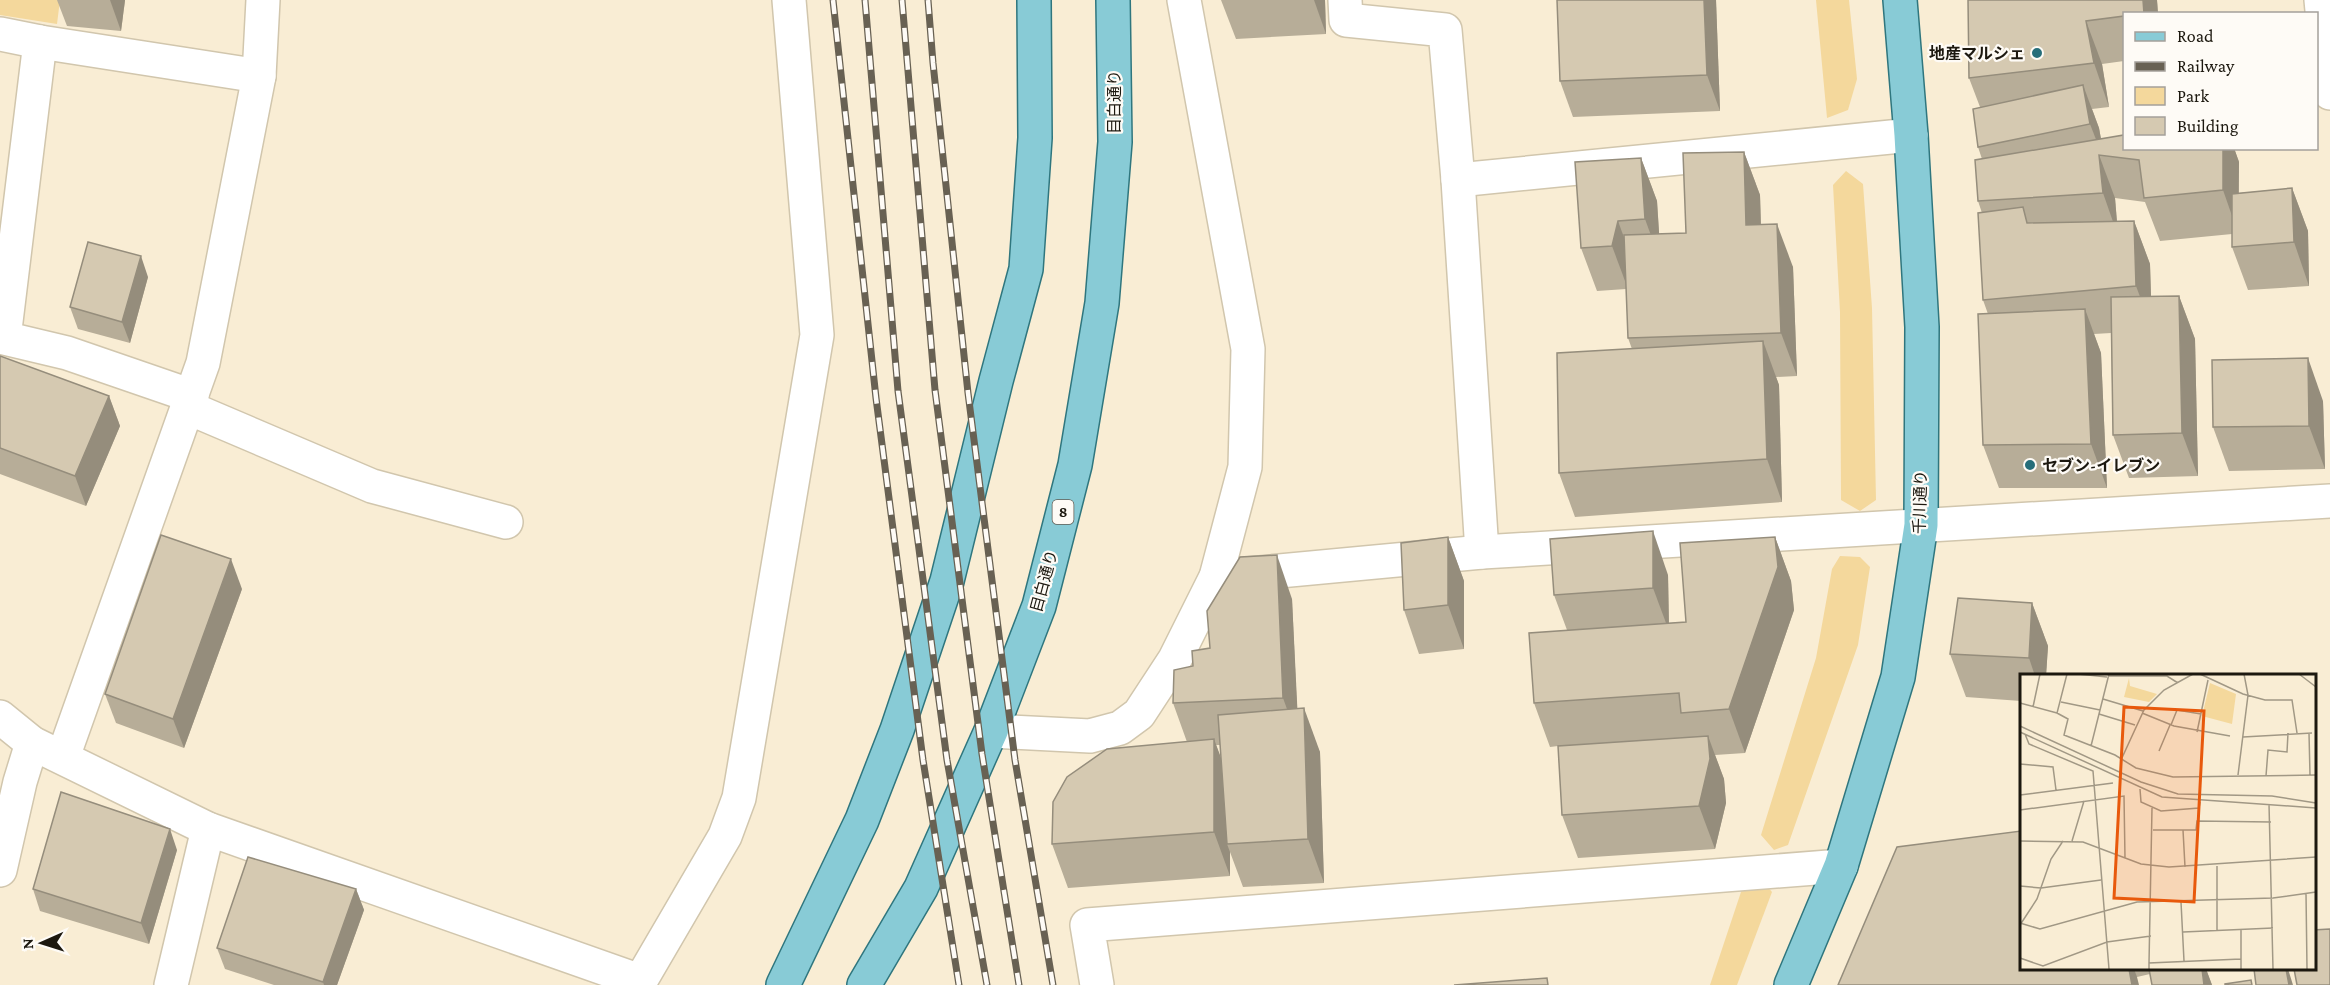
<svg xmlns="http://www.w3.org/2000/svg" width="2330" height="985" font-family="'Crimson Pro','Noto Sans JP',serif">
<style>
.green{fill:#f4d89c}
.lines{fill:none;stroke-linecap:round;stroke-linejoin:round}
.minor-casing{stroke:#d1c6ad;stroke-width:36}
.major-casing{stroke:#2f767e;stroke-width:36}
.minor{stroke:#fff;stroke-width:33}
.major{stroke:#88cbd6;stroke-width:33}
.rail-casing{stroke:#686153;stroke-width:7}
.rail{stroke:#fefbf6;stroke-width:4.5;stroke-dasharray:14;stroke-linecap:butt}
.wall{fill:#b7ad98;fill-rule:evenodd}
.shaded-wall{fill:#958d7c}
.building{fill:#d5c9b1;stroke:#958d7c;stroke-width:1.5}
.poi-dot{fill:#266e7a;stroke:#fefbf6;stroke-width:2}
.labels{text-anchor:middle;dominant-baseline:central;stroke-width:4.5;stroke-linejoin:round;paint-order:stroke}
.shield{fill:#fefbf6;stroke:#605c54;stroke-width:1.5}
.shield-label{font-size:15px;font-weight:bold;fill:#1c180f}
.poi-label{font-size:16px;font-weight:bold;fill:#1c180f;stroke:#fefbf6;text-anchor:end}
.street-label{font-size:16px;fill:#1c180f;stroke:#fefbf6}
.inset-road{fill:none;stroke:#a19885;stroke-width:1.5}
.view{fill:#e8590c;fill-opacity:0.15;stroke:#e8590c;stroke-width:3}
.inset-edge{fill:none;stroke:#1c180f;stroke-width:3}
</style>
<rect width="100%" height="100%" fill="#f9edd4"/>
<!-- green -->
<g class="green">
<polygon points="0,0 60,0 57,24 0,15"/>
<polygon points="1816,0 1849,0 1857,79 1848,110 1827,118"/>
<polygon points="1846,171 1863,184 1872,308 1876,500 1860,511 1841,500 1840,312 1833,185"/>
<polygon points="1840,556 1860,557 1870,567 1858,645 1788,845 1774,850 1761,835 1816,658 1832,569"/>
<polygon points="1744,883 1764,883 1772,892 1737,985 1710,985"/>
</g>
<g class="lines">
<!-- minor casing -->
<g class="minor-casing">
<g id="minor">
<polyline points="1345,0 1346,20 1445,30 1458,180 1482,552"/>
<polyline points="2321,0 2330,93"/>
<polyline points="0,34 40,42 259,76"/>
<polyline points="40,42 4,338 67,353 192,396"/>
<polyline points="1458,180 1911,135"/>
<polyline points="189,408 372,486 506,522"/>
<polyline points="1216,577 1482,552 2330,501"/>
<polyline points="0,717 32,743 208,829 640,981"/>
<polyline points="991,731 1090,736 1120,728 1139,714 1175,659 1216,577 1245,467 1248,349 1184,0"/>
<polyline points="63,757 203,363 259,76 263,0"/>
<polyline points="0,870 20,782 32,743"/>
<polyline points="171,985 208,829"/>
<polyline points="638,985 725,836 739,798 817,335 789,0"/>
<polyline points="1097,985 1087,925 1841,866"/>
</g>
</g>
<!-- major casing -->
<g class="major-casing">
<g id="major">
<polyline points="783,985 862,820 897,730 947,581 996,381 1026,269 1035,138 1034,0"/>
<polyline points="864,985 921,888 991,731 1039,606 1075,465 1102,303 1115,142 1113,0"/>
<polyline points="1791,985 1841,866 1898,677 1921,525 1922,327 1911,135 1900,0"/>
</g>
</g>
<!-- minor -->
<use href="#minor" class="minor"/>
<!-- major -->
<use href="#major" class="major"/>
<!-- rail casing -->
<g class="rail-casing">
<g id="rail">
<polyline points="833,0 876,398 923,760 959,985"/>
<polyline points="865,0 898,391 947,760 987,985"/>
<polyline points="902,0 935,390 982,754 1019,985"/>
<polyline points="928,0 933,63 968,393 1015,760 1053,985"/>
</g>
</g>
<!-- rail -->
<use href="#rail" class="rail"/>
</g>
<!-- wall -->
<g class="wall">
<polygon points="57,0 125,0 121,31 67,26"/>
<polygon points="1221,0 1325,0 1326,34 1236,39"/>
<polygon points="1557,0 1716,0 1720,111 1573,117 1560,81"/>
<polygon points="1968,0 2157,0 2158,14 2124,14 2124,61 2102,64 2109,107 2092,109 2099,128 2101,139 2124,148 2234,148 2239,162 2239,193 2292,188 2308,231 2309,286 2248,290 2232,247 2232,234 2160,241 2145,202 2115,198 2117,221 2134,221 2150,264 2151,296 2179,296 2195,339 2198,476 2129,478 2113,435 2111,333 2094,334 2101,353 2107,488 1999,488 1983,445 1988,314 1983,300 1982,213 1978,201 1982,159 1978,147 1980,107 1969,78"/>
<polygon points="1744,152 1760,195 1761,224 1793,267 1797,376 1776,377 1779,385 1782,502 1575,517 1559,473 1632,349 1628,338 1626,289 1597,291 1581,248 1641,158 1657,201 1659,234 1686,233"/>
<polygon points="148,277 130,343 78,329 70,307"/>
<polygon points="0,356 109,396 120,426 86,506 0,474"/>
<polygon points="2323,401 2325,469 2229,471 2213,427"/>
<polygon points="1448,537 1464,581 1464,649 1419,654 1404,610"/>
<polygon points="1775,537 1791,581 1794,610 1745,753 1715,755 1724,779 1726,803 1715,849 1578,858 1562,815 1558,746 1550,747 1534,703 1567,630 1554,595 1668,575 1669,623 1686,622"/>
<polygon points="242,589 184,748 116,723 105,694"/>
<path d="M1292 599 1297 709 1320 752 1324 883 1243 887 1230 852V876L1068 888 1052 844 1187 742 1173 703 1193 666 1210 648ZM1216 745H1220L1221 759Z"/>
<polygon points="2032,603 2048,646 2046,676 2021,676 2021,701 1966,697 1950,654"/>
<polygon points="177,850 149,944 40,911 33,889"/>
<polygon points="356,889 364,910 337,985 274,985 225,969 217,948"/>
<polygon points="2021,969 2206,969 2212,985 2152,985 2150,974 2137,977"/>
</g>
<!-- shaded-wall -->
<g class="shaded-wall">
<polygon points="110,0 125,0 121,31"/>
<polygon points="1314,0 1325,0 1326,34"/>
<polygon points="1704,0 1716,0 1720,111 1707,75"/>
<polygon points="2143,0 2157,0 2158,14 2144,14"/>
<polygon points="2086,21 2102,64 2109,107 2094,63"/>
<polygon points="2083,85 2099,128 2104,156 2102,155 2090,124"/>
<polygon points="2223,148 2234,148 2239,162 2238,233 2223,190"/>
<polygon points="1744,152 1760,195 1762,268 1746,225"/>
<polygon points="2099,155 2115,198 2118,236 2103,193"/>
<polygon points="1641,158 1657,201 1661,263 1645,219"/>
<polygon points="2292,188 2308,231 2309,286 2294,242"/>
<polygon points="1618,221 1634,265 1628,289 1612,246"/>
<polygon points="2134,221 2150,264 2152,329 2136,286"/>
<polygon points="1777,224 1793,267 1797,376 1781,333"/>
<polygon points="141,256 148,277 130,343 122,322"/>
<polygon points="2179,296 2195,339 2198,476 2182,433"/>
<polygon points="2085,309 2101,353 2107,488 2091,444"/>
<polygon points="1763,341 1779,385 1782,502 1767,459"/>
<polygon points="2308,358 2323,401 2325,469 2309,426"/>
<polygon points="109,396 120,426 86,506 75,476"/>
<polygon points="1653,531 1668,575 1669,631 1653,588"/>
<polygon points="1448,537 1464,581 1464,649 1448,605"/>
<polygon points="1775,537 1791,581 1794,610 1745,753 1729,709"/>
<polygon points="1277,555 1292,599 1299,742 1283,698"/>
<polygon points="231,559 242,589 184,748 173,719"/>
<polygon points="2032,603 2048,646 2046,676 2035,676 2029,658"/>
<polygon points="1304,708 1320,752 1324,883 1308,839"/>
<polygon points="1708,736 1724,779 1726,803 1715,849 1699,806"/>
<polygon points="1214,739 1230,782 1227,844 1230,852 1230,876 1214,832"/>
<polygon points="170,829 177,850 149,944 141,923"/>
<polygon points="356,889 364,910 337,985 324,985 323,982"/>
<polygon points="2129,969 2134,969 2137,977 2139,985 2132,985"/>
<polygon points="2202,969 2206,969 2212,985 2204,985"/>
<polygon points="2286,969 2288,969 2293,985 2289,985"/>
</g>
<!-- building -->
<g class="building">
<polygon points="1557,0 1704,0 1707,75 1560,81"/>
<polygon points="1968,0 2143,0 2144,14 2124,14 2124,16 2086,21 2094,63 1969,78"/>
<polygon points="2083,85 2090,124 1978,147 1973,109"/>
<polygon points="2124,135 2124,148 2223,148 2223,190 2144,198 2139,160 2099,155 2103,193 1978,201 1975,160"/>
<polygon points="1744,152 1746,225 1777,224 1781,333 1628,338 1624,235 1686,233 1683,153"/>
<polygon points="1641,158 1645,219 1618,221 1612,246 1581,248 1575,162"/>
<polygon points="2292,188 2294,242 2232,247 2232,194"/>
<polygon points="2023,207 2027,223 2134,221 2136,286 1983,300 1978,213"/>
<polygon points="88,242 141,256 122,322 70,307"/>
<polygon points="2179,296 2182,433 2113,435 2111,297"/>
<polygon points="2085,309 2091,444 1983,445 1978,314"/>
<polygon points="1763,341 1767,459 1559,473 1557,353"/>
<polygon points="0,356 109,396 75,476 0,448"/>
<polygon points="2308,358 2309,426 2213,427 2212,360"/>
<polygon points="1653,531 1653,588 1554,595 1550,539"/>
<polygon points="161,535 231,559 173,719 105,694"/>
<polygon points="1448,537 1448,605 1404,610 1401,543"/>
<polygon points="1775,537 1778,567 1729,709 1681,713 1679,693 1534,703 1529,633 1686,622 1680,543"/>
<polygon points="1277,555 1283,698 1173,703 1174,670 1193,666 1192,651 1210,648 1207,611 1240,557"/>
<polygon points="1958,598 2032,603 2029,658 1950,654"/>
<polygon points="1304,708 1308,839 1227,844 1218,715"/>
<polygon points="1708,736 1710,759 1699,806 1562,815 1558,746"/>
<polygon points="1214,739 1214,832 1052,844 1053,802 1067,777 1107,749"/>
<polygon points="61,792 170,829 141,923 33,889"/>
<polygon points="2021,831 2021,969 2129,969 2132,985 1838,985 1897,847"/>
<polygon points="248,857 356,889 323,982 217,948"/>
<polygon points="2330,929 2330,985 2297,985 2294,969 2313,969 2313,930"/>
<polygon points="2149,969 2202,969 2204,985 2152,985"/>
<polygon points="2254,969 2286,969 2289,985 2256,985"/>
<polygon points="1547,978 1548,985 1454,985"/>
<polygon points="2251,980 2252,985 2225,985 2225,984"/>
</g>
<!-- markers -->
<g class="poi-dot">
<circle cx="2037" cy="53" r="6"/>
<circle cx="2030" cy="465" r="6"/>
</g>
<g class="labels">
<!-- shield labels -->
<rect class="shield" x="1052.5" y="500" width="21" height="24" rx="4.5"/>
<g class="shield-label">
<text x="1063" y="512">8</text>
</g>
<!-- poi labels -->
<g class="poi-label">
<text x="2025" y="53">地産マルシェ</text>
<text x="2042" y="465" text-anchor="start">セブン-イレブン</text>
</g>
<!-- street labels -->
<g class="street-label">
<text transform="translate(1114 102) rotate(-90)">目白通り</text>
<text transform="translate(1920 502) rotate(-88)">千川通り</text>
<text transform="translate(1044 581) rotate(-75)">目白通り</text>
</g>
</g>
<!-- overview -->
<g transform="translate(2020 674)">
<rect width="296" height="296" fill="#f9edd4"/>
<path d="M109 4 110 12 137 20 129 28 104 23ZM190 9 216 20 212 50 182 42Z" fill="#f4d89c"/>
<path class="inset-road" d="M47 0 37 39 48 45 44 61 95 81 116 94 153 103 296 101M58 0 87 3M180 0 223 20 245 26H272L277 59M279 0 296 13M88 2H147L158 9M83 25 123 37M41 28 80 36M0 29 37 39M13 33 20 0M122 39 154 52 210 62M79 40 115 51M151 51 157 36 181 40M0 52 121 108 158 120 252 122 296 129M0 58 142 123 296 134M177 58 188 6M289 59 290 101M5 60 9 70 73 97 89 295M223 63 292 59M71 72 89 0M139 77 150 51M101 86 124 36 144 16 173 0M0 90 33 93 36 116M218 101 228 21 224 0M246 102 248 76 267 78 268 59M120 115 121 128 141 137 179 134 180 128M0 121 93 109M249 130 253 295M0 136 104 122 105 184M133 156H176L177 147 251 148M163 156 165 193M0 167 63 168 121 190 149 193 296 183M52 167 64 127M197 192V256M0 212 21 214 81 206M286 219 287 295M161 228 164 287M0 249 20 255 117 228 253 224 296 218M0 251 17 225 31 185 43 167M163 258 253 254M0 284 23 292 87 268 131 262M129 289 132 134M129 295V289L221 285M221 295V255"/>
<path class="view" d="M104 33 184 37 174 228 94 224Z"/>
<rect width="296" height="296" class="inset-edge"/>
</g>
<!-- legend -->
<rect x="2123" y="12" width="195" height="138" fill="#fefbf6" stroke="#a4a09a" stroke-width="1.5"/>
<rect x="2135" y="32" width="30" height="9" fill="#88cbd6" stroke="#a4a09a" stroke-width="1.5"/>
<text x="2177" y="42" font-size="18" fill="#1c180f">Road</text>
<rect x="2135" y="62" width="30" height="9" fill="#686153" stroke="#a4a09a" stroke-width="1.5"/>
<text x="2177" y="72" font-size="18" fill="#1c180f">Railway</text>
<rect x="2135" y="87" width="30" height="18" fill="#f4d89c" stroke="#a4a09a" stroke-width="1.5"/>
<text x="2177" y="102" font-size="18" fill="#1c180f">Park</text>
<rect x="2135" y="117" width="30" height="18" fill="#d5c9b1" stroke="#a4a09a" stroke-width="1.5"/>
<text x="2177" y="132" font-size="18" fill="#1c180f">Building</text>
<!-- north arrow -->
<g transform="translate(42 943) rotate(267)" stroke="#fefbf6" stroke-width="4.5" paint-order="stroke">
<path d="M0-4.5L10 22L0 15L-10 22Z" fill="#1c180f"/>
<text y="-9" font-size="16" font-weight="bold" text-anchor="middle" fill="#1c180f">N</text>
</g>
</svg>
